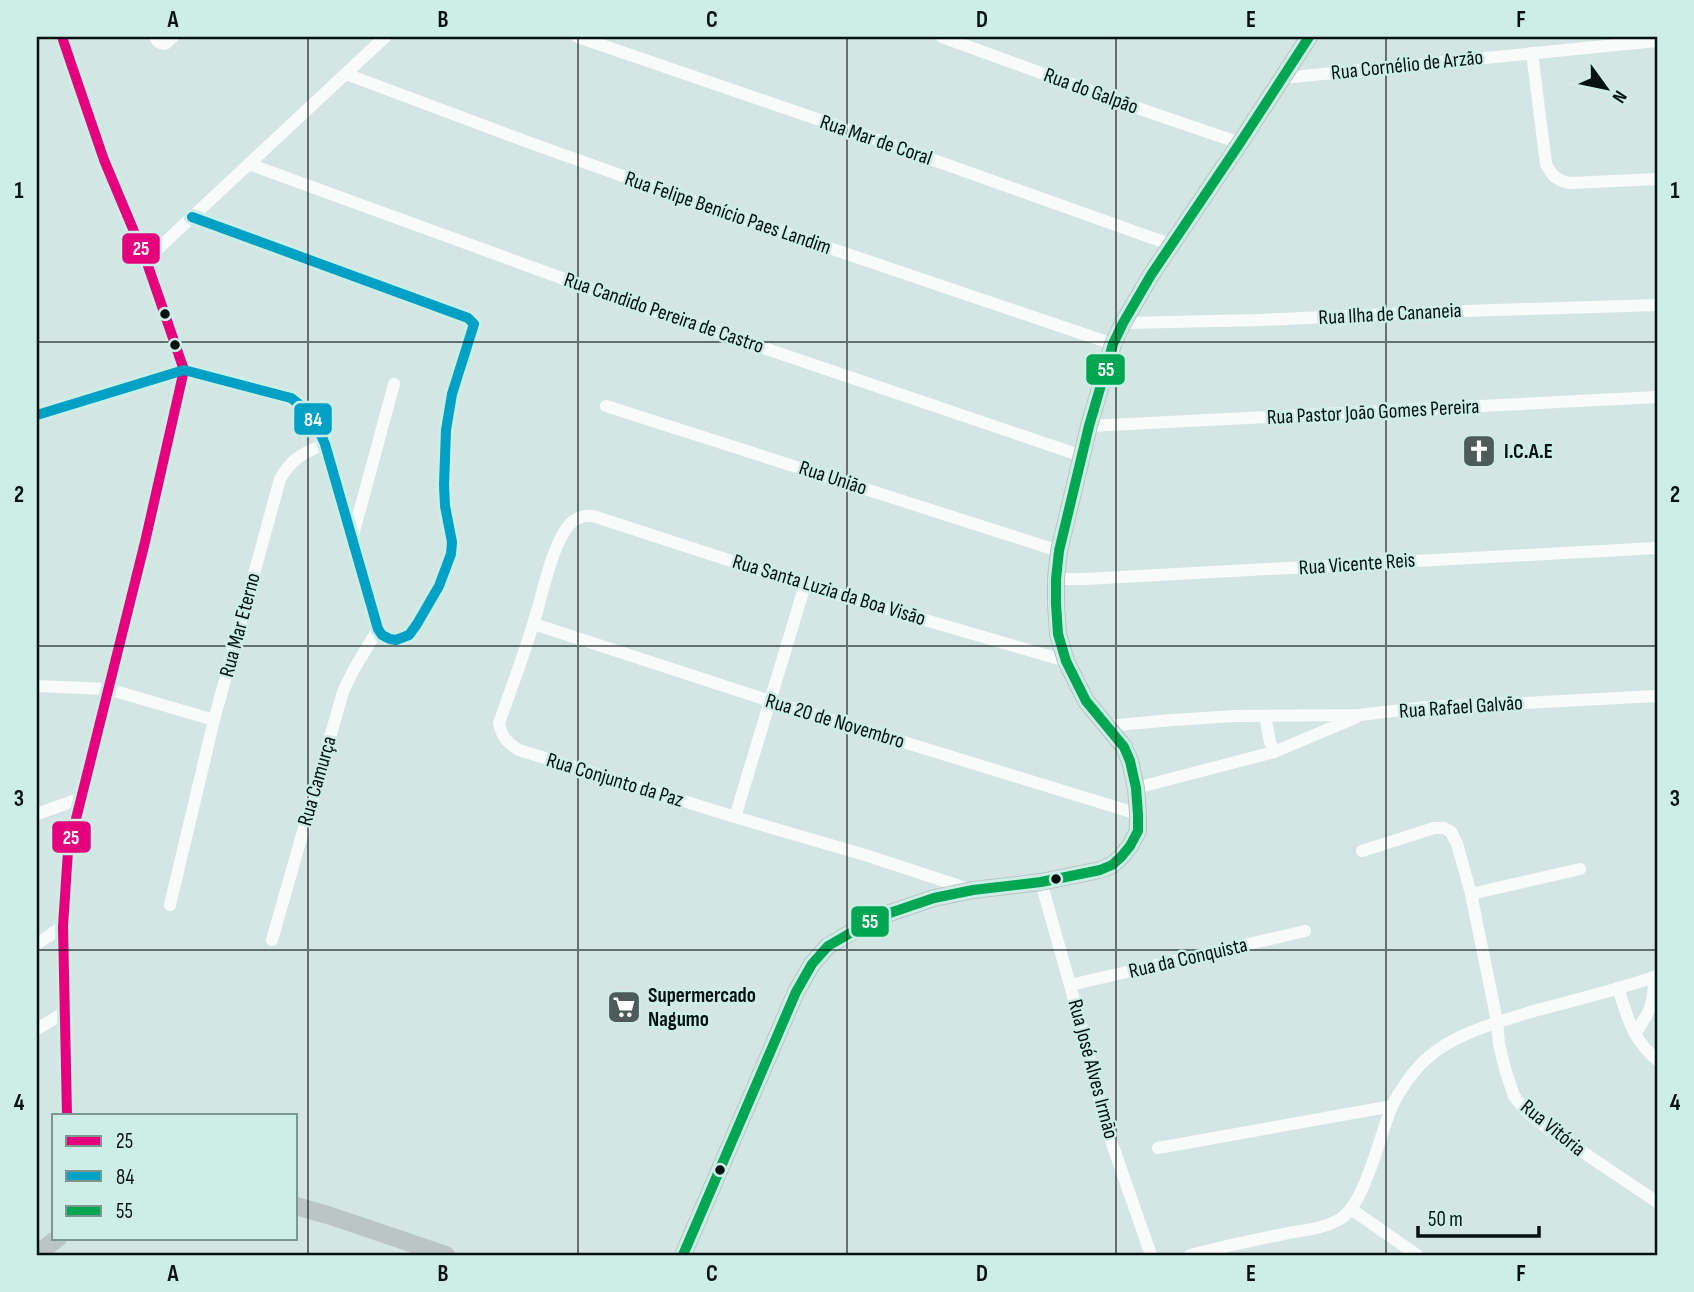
<svg xmlns="http://www.w3.org/2000/svg" width="1694" height="1292" font-family="'Sofia Sans Condensed',sans-serif">
<style>
.lines{fill:none;stroke-linecap:round;stroke-linejoin:round}
.street{stroke:#f9fbfb;stroke-width:12}
.secondary{stroke:#bbc5c4;stroke-width:18}
.bus-1-casing{stroke:#cceee7;stroke-width:16}
.bus-2-casing{stroke:#cceee7;stroke-width:16}
.bus-3-casing{stroke:#cceee7;stroke-width:16}
.bus-1{stroke:#e5007d;stroke-width:10}
.bus-2{stroke:#00a1c4;stroke-width:10}
.bus-3{stroke:#00a651;stroke-width:10}
.grid{fill:none;stroke:#05110f;stroke-width:2;stroke-opacity:0.55}
.bus-dot{fill:#05110f;stroke:#cceee7;stroke-width:2.5}
.labels{text-anchor:middle;dominant-baseline:central;stroke-width:5;stroke-linejoin:round;paint-order:stroke}
.street-label{font-size:21px;fill:#05110f;stroke:#cceee7}
.poi-label{font-size:21px;font-weight:bold;fill:#05110f;stroke:#cceee7;text-anchor:start}
.line-badge{stroke:#cceee7;stroke-width:2.5}
.badge-label{font-size:19px;text-anchor:middle;font-weight:bold;fill:#fff}
.neatline{fill:none;stroke:#05110f;stroke-width:2.5}
.grid-label{font-size:23px;text-anchor:middle;font-weight:bold;fill:#05110f}
</style>
<rect width="100%" height="100%" fill="#d4e6e3"/>
<g class="lines">
<!-- street -->
<g class="street">
<polyline points="62,37 104,160 146,260 184,370 145,542 68,851 63,926 67,1115"/>
<path d="M155 37C157 42 159 44 165 44L173 37"/>
<polyline points="578,37 875,139 1172,245"/>
<polyline points="942,37 1146,111 1240,143"/>
<path d="M1532 53 1546 164C1552 176 1557 181 1571 183L1657 179"/>
<polyline points="346,74 525,141 726,213 1113,344"/>
<polyline points="1282,78 1657,41"/>
<polyline points="249,164 608,295 1082,456"/>
<polyline points="146,260 385,37"/>
<polyline points="1123,323 1262,320 1433,312 1657,305"/>
<polyline points="606,406 1059,551"/>
<polyline points="37,415 184,370 291,398 308,411 317,426 325,444 378,629 382,635 390,639 396,640 409,635 417,624 439,586 451,554 452,542 445,506 444,485 446,430 452,394 474,324 468,318 192,217"/>
<polyline points="1089,426 1657,397"/>
<polyline points="352,539 394,384"/>
<polyline points="1056,579 1085,579 1657,548"/>
<polyline points="534,624 770,701 1138,814"/>
<path d="M37 686 108 689 214 720 280 479C292 458 303 453 325 444"/>
<polyline points="1265,716 1270,742 1274,752"/>
<polyline points="1106,726 1173,720 1235,716 1360,715 1426,707 1503,704 1657,696"/>
<polyline points="1136,788 1274,752 1355,718"/>
<polyline points="37,814 82,798"/>
<polyline points="735,817 805,585"/>
<polyline points="1362,851 1434,828 1444,828 1451,832 1457,844 1471,894 1497,1021 1499,1044 1505,1069 1514,1096 1525,1110 1550,1130 1657,1202"/>
<polyline points="1041,882 1070,985 1107,1129 1151,1255"/>
<path d="M972 890 865 855 735 817 519 750C507 743 502 737 499 723 511 689 524 655 534 621 543 593 550 553 566 529 573 519 581 515 593 516L805 585 1066 661"/>
<polyline points="1471,894 1580,869"/>
<polyline points="170,905 214,720"/>
<polyline points="272,940 343,692 353,671 378,629"/>
<polyline points="37,944 63,926"/>
<polyline points="1070,985 1305,931"/>
<path d="M1618 988C1628 1018 1632 1039 1657 1060"/>
<polyline points="37,1029 65,1012"/>
<path d="M1635 1034C1650 1011 1654 1005 1654 977"/>
<polyline points="1158,1148 1392,1106"/>
<polyline points="1351,1209 1417,1255"/>
<path d="M1190 1255C1221 1247 1252 1240 1284 1234 1302 1230 1324 1229 1340 1219 1366 1204 1380 1132 1393 1104 1404 1083 1417 1065 1436 1051 1461 1032 1504 1020 1534 1011 1575 1000 1617 990 1657 976"/>
</g>
<!-- secondary -->
<g class="secondary">
<polyline points="296,1206 331,1216 446,1255"/>
<polyline points="37,1254 58,1238"/>
<polyline points="683,1255 796,992 812,964 828,946 878,917 934,898 973,890 1041,882 1100,870 1112,865 1121,857 1130,846 1138,831 1138,814 1136,788 1130,761 1124,747 1086,701 1066,661 1058,634 1056,604 1056,579 1059,551 1089,426 1113,344 1123,323 1151,275 1240,143 1309,37"/>
</g>
<!-- bus-1 casing -->
<g class="bus-1-casing">
<polyline id="bus-1" points="62,37 104,160 146,260 184,370 145,542 68,851 63,926 67,1115"/>
</g>
<!-- bus-2 casing -->
<g class="bus-2-casing">
<polyline id="bus-2" points="37,415 184,370 291,398 308,411 317,426 325,444 378,629 382,635 390,639 396,640 409,635 417,624 439,586 451,554 452,542 445,506 444,485 446,430 452,394 474,324 468,318 192,217"/>
</g>
<!-- bus-3 casing -->
<g class="bus-3-casing">
<polyline id="bus-3" points="683,1255 796,992 812,964 828,946 878,917 934,898 973,890 1041,882 1100,870 1112,865 1121,857 1130,846 1138,831 1138,814 1136,788 1130,761 1124,747 1086,701 1066,661 1058,634 1056,604 1056,579 1059,551 1089,426 1113,344 1123,323 1151,275 1240,143 1309,37"/>
</g>
<!-- bus-1 -->
<use href="#bus-1" class="bus-1"/>
<!-- bus-2 -->
<use href="#bus-2" class="bus-2"/>
<!-- bus-3 -->
<use href="#bus-3" class="bus-3"/>
</g>
<!-- grid -->
<path class="grid" d="M308 37V1255M578 37V1255M847 37V1255M1116 37V1255M1386 37V1255M37 342H1657M37 646H1657M37 950H1657"/>
<!-- icons -->
<defs>
<g id="church-square" transform="scale(1.75)"><rect x="-9" y="-9" width="18" height="18" rx="4" fill="#4d5c59" stroke="#cceee7"/><path d="M-1.2-6h2.4v3.5h3.3v2.4h-3.3V6h-2.4V-.1h-3.3v-2.4h3.3Z" fill="#fff"/></g>
<g id="supermarket-square" transform="scale(1.75)"><rect x="-9" y="-9" width="18" height="18" rx="4" fill="#4d5c59" stroke="#cceee7"/><path d="M-6-5.5h2.5l.6 2H6L4.5 2H-2.5L-4.4-4H-6ZM-1.5 3.2a1.3 1.3 0 1 0 .1 0ZM3 3.2a1.3 1.3 0 1 0 .1 0Z" fill="#fff"/></g>
</defs>
<g fill-rule="evenodd">
<use href="#church-square" x="1479" y="451"/>
<use href="#supermarket-square" x="624" y="1007"/>
</g>
<!-- markers -->
<g class="bus-dot">
<circle cx="165" cy="314" r="6"/>
<circle cx="175" cy="345" r="6"/>
<circle cx="1056" cy="879" r="6"/>
<circle cx="720" cy="1170" r="6"/>
</g>
<g class="labels">
<!-- street labels -->
<g class="street-label">
<text transform="translate(1407 65) rotate(-6)">Rua Cornélio de Arzão</text>
<text transform="translate(1091 91) rotate(20)">Rua do Galpão</text>
<text transform="translate(876 140) rotate(19)">Rua Mar de Coral</text>
<text transform="translate(728 213) rotate(19)">Rua Felipe Benício Paes Landim</text>
<text transform="translate(664 313) rotate(19)">Rua Candido Pereira de Castro</text>
<text transform="translate(1390 314) rotate(-3)">Rua Ilha de Cananeia</text>
<text transform="translate(1373 412) rotate(-3)">Rua Pastor João Gomes Pereira</text>
<text transform="translate(833 478) rotate(18)">Rua União</text>
<text transform="translate(1357 564) rotate(-4)">Rua Vicente Reis</text>
<text transform="translate(829 590) rotate(17)">Rua Santa Luzia da Boa Visão</text>
<text transform="translate(240 625) rotate(-75)">Rua Mar Eterno</text>
<text transform="translate(1461 707) rotate(-4)">Rua Rafael Galvão</text>
<text transform="translate(835 721) rotate(17)">Rua 20 de Novembro</text>
<text transform="translate(615 780) rotate(17)">Rua Conjunto da Paz</text>
<text transform="translate(317 781) rotate(-74)">Rua Camurça</text>
<text transform="translate(1188 958) rotate(-13)">Rua da Conquista</text>
<text transform="translate(1093 1069) rotate(75)">Rua José Alves Irmão</text>
<text transform="translate(1553 1128) rotate(39)">Rua Vitória</text>
</g>
<!-- poi labels -->
<g class="poi-label">
<text x="1504" y="451">I.C.A.E</text>
<text x="648" y="995">Supermercado<tspan x="648" dy="24">Nagumo</tspan></text>
</g>
</g>
<g class="line-badge">
<rect x="121" y="232" width="40" height="33" rx="7" fill="#e5007d"/>
<rect x="1085" y="353" width="41" height="33" rx="7" fill="#00a651"/>
<rect x="293" y="402" width="40" height="34" rx="7" fill="#00a1c4"/>
<rect x="51" y="820" width="41" height="34" rx="7" fill="#e5007d"/>
<rect x="850" y="905" width="40" height="33" rx="7" fill="#00a651"/>
</g>
<g class="badge-label">
<text x="141" y="255">25</text>
<text x="1106" y="376">55</text>
<text x="313" y="426">84</text>
<text x="71" y="844">25</text>
<text x="870" y="928">55</text>
</g>
<!-- border -->
<rect width="1694" height="1292" fill="none" stroke="#cceee7" stroke-width="77"/>
<!-- legend -->
<rect x="52" y="1114" width="245" height="126" fill="#cceee7" stroke="#7c9691" stroke-width="2"/>
<rect x="66" y="1136" width="35" height="10" fill="#e5007d" stroke="#7c9691" stroke-width="2"/>
<text x="116" y="1148" font-size="21" fill="#05110f">25</text>
<rect x="66" y="1171" width="35" height="10" fill="#00a1c4" stroke="#7c9691" stroke-width="2"/>
<text x="116" y="1184" font-size="21" fill="#05110f">84</text>
<rect x="66" y="1206" width="35" height="10" fill="#00a651" stroke="#7c9691" stroke-width="2"/>
<text x="116" y="1218" font-size="21" fill="#05110f">55</text>
<!-- north arrow -->
<g transform="translate(1606 88) rotate(123)" stroke="#cceee7" stroke-width="5" paint-order="stroke">
<path d="M0-5L12 26L0 18L-12 26Z" fill="#05110f"/>
<text y="-10" font-size="19" font-weight="bold" text-anchor="middle" fill="#05110f">N</text>
</g>
<!-- scale -->
<path d="M1418 1226v10h121v-10" fill="none" stroke="#05110f" stroke-width="3.5"/>
<text x="1428" y="1226" font-size="21" fill="#05110f" stroke="#cceee7" stroke-width="5" paint-order="stroke">50 m</text>
<rect x="38" y="38" width="1618" height="1216" class="neatline"/>
<g class="grid-label">
<text x="173" y="27">A</text>
<text x="443" y="27">B</text>
<text x="712" y="27">C</text>
<text x="982" y="27">D</text>
<text x="1251" y="27">E</text>
<text x="1521" y="27">F</text>
<text x="19" y="198">1</text>
<text x="1675" y="198">1</text>
<text x="19" y="502">2</text>
<text x="1675" y="502">2</text>
<text x="19" y="806">3</text>
<text x="1675" y="806">3</text>
<text x="19" y="1110">4</text>
<text x="1675" y="1110">4</text>
<text x="173" y="1281">A</text>
<text x="443" y="1281">B</text>
<text x="712" y="1281">C</text>
<text x="982" y="1281">D</text>
<text x="1251" y="1281">E</text>
<text x="1521" y="1281">F</text>
</g>
</svg>
